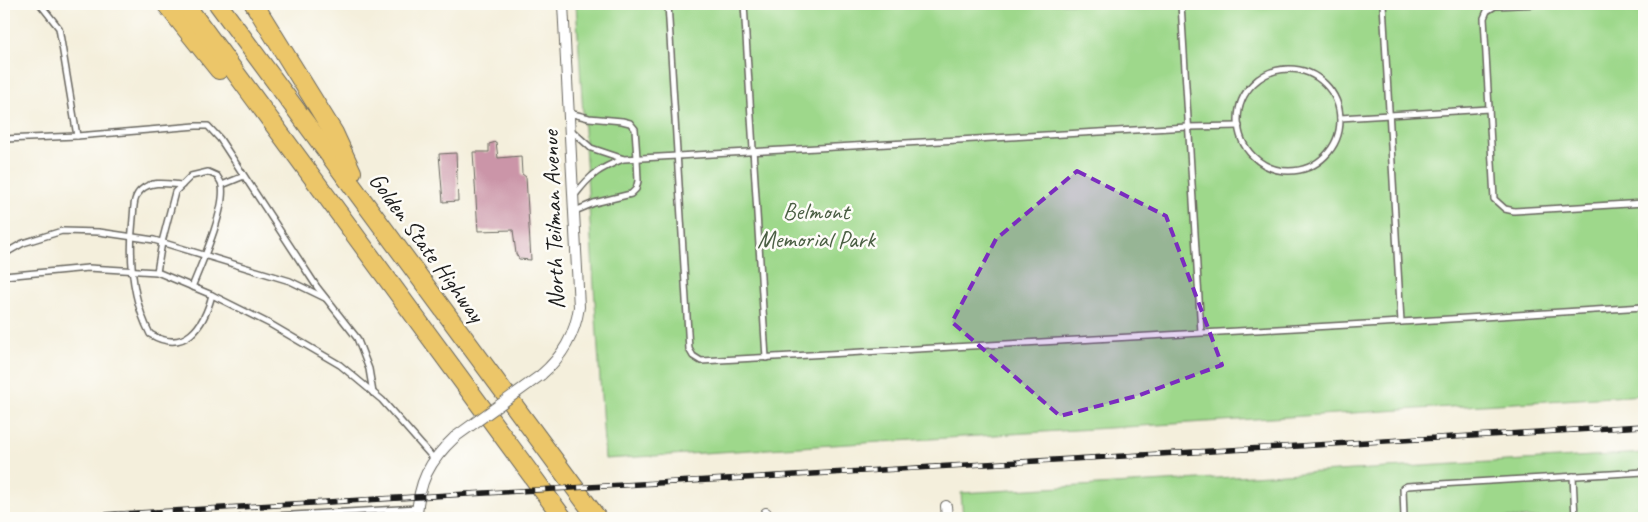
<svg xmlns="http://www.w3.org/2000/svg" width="1648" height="522" font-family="Caveat,sans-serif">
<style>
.green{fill:#9ed88b;stroke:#5d7a54}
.building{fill:#cb95a8}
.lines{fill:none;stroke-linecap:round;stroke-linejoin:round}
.service-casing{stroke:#68665f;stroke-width:8}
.minor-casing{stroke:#68665f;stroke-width:12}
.motorway-casing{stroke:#68665f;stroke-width:20}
.service{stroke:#fff;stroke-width:5}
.minor{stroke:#fff;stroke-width:10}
.motorway{stroke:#ecc669;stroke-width:18}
.rail-casing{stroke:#1c1c1c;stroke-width:5.5}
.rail{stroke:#fdfcf7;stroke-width:4;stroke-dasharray:11;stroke-linecap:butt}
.minor-bridge-casing{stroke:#68665f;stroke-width:12;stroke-linecap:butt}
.minor-bridge{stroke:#fff;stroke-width:10}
.marked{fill:#7b2cbf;fill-opacity:0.2;stroke:#7b2cbf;stroke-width:4;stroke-dasharray:10 6;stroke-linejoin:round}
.labels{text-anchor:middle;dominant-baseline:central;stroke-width:5;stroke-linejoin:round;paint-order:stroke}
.park-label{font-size:24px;fill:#4a5e43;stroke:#fdfcf7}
.street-label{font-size:24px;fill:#1c1c1c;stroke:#fdfcf7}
</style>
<rect width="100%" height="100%" fill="#fdfcf7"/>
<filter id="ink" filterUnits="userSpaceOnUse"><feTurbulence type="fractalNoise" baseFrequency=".02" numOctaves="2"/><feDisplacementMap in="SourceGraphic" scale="10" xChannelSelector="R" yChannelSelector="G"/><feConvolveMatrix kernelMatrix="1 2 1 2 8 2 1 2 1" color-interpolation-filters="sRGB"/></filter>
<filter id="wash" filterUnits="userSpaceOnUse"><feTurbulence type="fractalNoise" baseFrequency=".0096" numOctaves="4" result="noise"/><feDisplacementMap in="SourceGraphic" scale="20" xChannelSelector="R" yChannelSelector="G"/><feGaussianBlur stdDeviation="1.12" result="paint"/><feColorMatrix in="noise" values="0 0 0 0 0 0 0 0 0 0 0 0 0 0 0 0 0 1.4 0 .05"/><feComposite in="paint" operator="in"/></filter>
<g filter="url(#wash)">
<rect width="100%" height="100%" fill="#f4efdc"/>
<!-- green -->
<g class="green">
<polygon points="576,4 1644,4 1644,395 605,459"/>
<polygon points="1644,453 1644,518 963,518 961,493"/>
</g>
<g id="blocks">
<!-- building -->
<g class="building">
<polygon points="496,142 498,158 521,156 522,174 526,177 531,260 519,259 516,254 513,230 478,231 473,152 489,152 489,144"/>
<polygon points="456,153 458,201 443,202 439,154"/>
</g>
</g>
</g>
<g filter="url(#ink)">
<use href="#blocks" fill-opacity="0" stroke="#68665f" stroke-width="1"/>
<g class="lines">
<!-- service casing -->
<g class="service-casing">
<g id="service">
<polyline points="668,4 689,349 693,356 701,361 1401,322 1644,307"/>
<polyline points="744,4 766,358"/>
<polyline points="1181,4 1201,332"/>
<polyline points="1383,4 1401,322"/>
<polyline points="1536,4 1495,6 1487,11 1484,18 1494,199 1505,209 1514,211 1644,203"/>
<circle cx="1289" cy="120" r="51"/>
<polyline points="569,113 589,118 622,121 630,123 635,129 637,158 638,181 636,189 631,194 594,203 575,211"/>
<polyline points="1340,118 1489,109"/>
<polyline points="571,130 591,148 624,159 1188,127 1239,126"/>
<polyline points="77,136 196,126 208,126 220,139 317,287 357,338 369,369 373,393"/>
<polyline points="4,139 77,136 59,28 40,4"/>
<path d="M182 185C168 184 152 180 141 190 133 197 134 208 133 218 129 256 132 299 150 334 185 355 204 326 212 295"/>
<polyline points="222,185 244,176"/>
<path d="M575 195C591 174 599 169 623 159"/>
<polyline points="4,254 23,243 62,231 99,232 154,240 290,281 325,298"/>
<path d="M157 272 162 242 175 192 191 176 208 172 217 176C219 179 222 183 222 186 226 209 201 265 192 287"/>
<polyline points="4,276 88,268 157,272 212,295 270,324 340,365 382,400 434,459"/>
<polyline points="1573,476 1575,518"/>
<polyline points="241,518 418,508"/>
<polyline points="1404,518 1403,488 1407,486 1644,472"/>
</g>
</g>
<!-- minor casing -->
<g class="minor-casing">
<g id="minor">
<path d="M541 375C563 356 575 335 579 307L563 4"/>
<polyline points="946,506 947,518"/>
<polyline points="766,513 767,518"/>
<path d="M417 518C418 483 429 461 455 437"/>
</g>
</g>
<!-- motorway casing -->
<g class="motorway-casing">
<g id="motorway">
<polyline points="166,4 219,70"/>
<polyline points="185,4 563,518"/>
<polyline points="218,4 597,518"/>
<polyline points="254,4 334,133 352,172"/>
</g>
</g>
<!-- service -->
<use href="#service" class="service"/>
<!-- minor -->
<use href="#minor" class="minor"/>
<!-- motorway -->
<use href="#motorway" class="motorway"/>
<!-- rail casing -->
<g class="rail-casing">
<polyline id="rail" points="51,518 1644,426"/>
</g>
<!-- rail -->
<use href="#rail" class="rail"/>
<!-- minor-bridge casing -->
<g class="minor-bridge-casing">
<polyline id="minor-bridge" points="455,437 541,375"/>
</g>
<!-- minor-bridge -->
<use href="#minor-bridge" class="minor-bridge"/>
</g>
</g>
<!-- marked area -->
<path class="marked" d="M1077 171 1166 216 1222 365 1140 395 1060 416 952 322 996 239Z"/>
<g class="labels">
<!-- park labels -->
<g class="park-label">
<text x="816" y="211">Belmont<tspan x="816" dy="28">Memorial Park</tspan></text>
</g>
<!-- street labels -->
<g class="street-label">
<text transform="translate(553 220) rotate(-92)">North Teilman Avenue</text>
<text transform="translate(427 247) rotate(54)">Golden State Highway</text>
</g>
</g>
<!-- margin -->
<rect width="1648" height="522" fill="none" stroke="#fdfcf7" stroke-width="20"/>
</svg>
